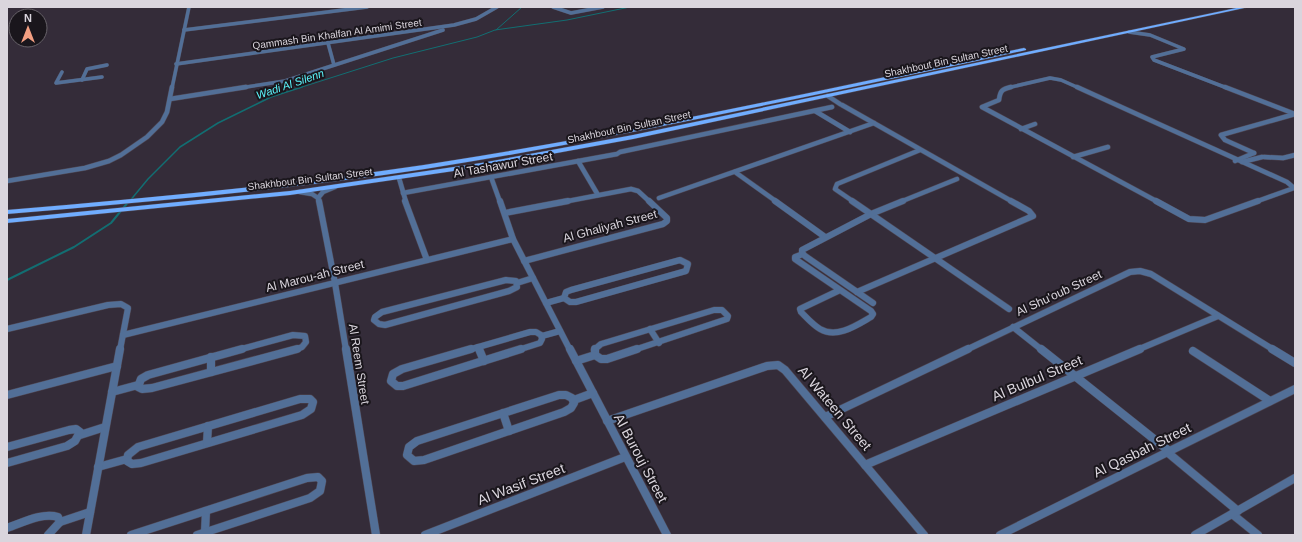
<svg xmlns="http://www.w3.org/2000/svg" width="1302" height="542" font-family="Arial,sans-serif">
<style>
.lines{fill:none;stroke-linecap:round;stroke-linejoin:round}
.stream-far2{stroke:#126e72;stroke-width:1}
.stream-far1{stroke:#126e72;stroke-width:1.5}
.stream{stroke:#126e72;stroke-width:2}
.minor-far3-casing{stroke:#4f4753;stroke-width:4}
.minor-far2-casing{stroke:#4f4753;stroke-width:5.5}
.minor-far1-casing{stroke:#4f4753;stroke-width:7}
.minor-casing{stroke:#4f4753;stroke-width:9}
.major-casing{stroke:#4f4753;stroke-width:1}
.minor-far3{stroke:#526f97;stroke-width:3.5}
.minor-far2{stroke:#526f97;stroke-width:4.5}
.minor-far1{stroke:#526f97;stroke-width:6}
.minor{stroke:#526f97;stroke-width:8}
.major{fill:#70adff;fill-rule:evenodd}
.labels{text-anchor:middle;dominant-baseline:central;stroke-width:4;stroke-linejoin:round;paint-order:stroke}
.far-street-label{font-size:10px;fill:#dad5dd;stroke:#1a161c}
.far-water-label{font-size:11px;font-style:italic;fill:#5bf6fd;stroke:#1a161c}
.street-label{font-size:12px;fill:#dad5dd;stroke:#1a161c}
.near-street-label{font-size:14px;fill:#dad5dd;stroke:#1a161c}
</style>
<rect width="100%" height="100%" fill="#342c39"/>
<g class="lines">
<!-- stream-far2 -->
<g class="stream-far2">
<polyline points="496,30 522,7"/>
<polyline points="299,88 393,58 477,37 495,30 567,20 630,7"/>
</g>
<!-- stream-far1 -->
<polyline class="stream-far1" points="129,202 148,179 180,147 218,123 271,97 302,87"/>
<!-- stream -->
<polyline class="stream" points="7,280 74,247 111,223 129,201"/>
<!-- minor-far3 casing -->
<g class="minor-far3-casing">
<g id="minor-far3">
<polyline points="553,7 571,13 603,7"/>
<polyline points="184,30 367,7"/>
<polyline points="1129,32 1150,35 1184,49 1152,57 1154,60 1227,88"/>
<polyline points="328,43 334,65"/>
<polyline points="176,64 454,25 476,19 497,7"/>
<polyline points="62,72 56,83 102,77"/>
<polyline points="82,80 87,69 107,65"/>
<polyline points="172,88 189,7"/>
<polyline points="240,88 285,81 443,30"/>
<polyline points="1007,88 1050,78 1061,80 1079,88"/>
</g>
</g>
<!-- minor-far2 casing -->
<g class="minor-far2-casing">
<g id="minor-far2">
<path d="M1011 87C1002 89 1000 91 999 100L982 107 1158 202"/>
<polyline points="1077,87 1287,182 1294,188 1255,202"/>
<polyline points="1225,87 1295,114"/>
<polyline points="828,96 840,104"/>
<polyline points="170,99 246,87"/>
<polyline points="842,105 1013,202"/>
<polyline points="815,111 850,132"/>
<polyline points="1021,129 1035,124"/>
<polyline points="1254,153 1225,140 1221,135 1295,114"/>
<polyline points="1073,157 1108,147"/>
<polyline points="1264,157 1283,158 1295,155"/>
<polyline points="578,161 598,195"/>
<polyline points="1235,161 1254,153"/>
<polyline points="1242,162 1262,157"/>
<polyline points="735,172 777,202"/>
<polyline points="491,177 500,202"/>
<polyline points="399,178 406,202"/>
<polyline points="7,181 85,168 109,161 121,155 147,137 162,122 167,112 172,87"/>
<polyline points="300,192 312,194 318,198 319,202"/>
<polyline points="403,193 617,154 620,152 832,107"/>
<polyline points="318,198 323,192 335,187"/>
<polyline points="659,198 874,123"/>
<polyline points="563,202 631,189 638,191 650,202"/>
<polyline points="854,202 835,189 837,184 920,150"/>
<polyline points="900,202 957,179"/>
</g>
</g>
<!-- minor-far1 casing -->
<g class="minor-far1-casing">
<g id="minor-far1">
<polyline points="319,201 335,283 346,350"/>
<polyline points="405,201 427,260"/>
<polyline points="500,201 513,239 570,350"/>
<polyline points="775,201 825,237"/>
<polyline points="852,201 1009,309"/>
<polyline points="1156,201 1189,219 1205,220 1258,201"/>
<polyline points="505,213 568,201"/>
<path d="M803 254 795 257V259L871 311 873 314 871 317C857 325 837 339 820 329 813 325 807 318 801 312L800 309 840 290"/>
<polygon points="680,260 688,264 686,271 576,302 570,302 564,298 566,292 571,290"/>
<polyline points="524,261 663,224 667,221 667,218 649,201"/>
<polygon points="506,280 516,281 517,287 509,291 385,325 379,324 374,320 375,317 382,312"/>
<polyline points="517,283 533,278"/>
<polyline points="857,292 1033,216 1029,211 1011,201"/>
<polyline points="546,303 564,298"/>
<polyline points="873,303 805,256 802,253 802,250 871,214 903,201"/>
<polyline points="1013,327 1042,350"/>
<polyline points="7,329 108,305 121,304 128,308 120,350"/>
<polyline points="650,329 659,343"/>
<polyline points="123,335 513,239"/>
<polyline points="542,336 560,331"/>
<polyline points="478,347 479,350"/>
<polyline points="238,350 293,335 305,336 306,342 302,347 295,350"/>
<polyline points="468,350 530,332 536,332 541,335 542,339 540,343 518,350"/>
<polyline points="594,350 601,344 714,310 722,310 728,316 727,319 634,350"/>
<polyline points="966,350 1130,272 1140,271 1151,274 1274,350"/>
<polyline points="1137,350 1218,316"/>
</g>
</g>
<!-- minor casing -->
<g class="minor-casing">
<g id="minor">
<polyline points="242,349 148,375 141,379 138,387 142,389 152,388 297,349"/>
<polyline points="346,349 376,535"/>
<polyline points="471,349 402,369 393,374 391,381 397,386 403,386 521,349"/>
<polyline points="479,349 484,361"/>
<polyline points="570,349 667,535"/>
<polyline points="595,349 595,355 601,359 607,359 637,349"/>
<polyline points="1041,349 1169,451"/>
<polyline points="1272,349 1295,363"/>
<polyline points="1193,351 1270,401"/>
<polyline points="211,357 211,372"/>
<polyline points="576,361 595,355"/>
<polyline points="112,392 138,385"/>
<polyline points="7,395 117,366"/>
<polygon points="559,395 566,395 572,398 574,403 571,408 564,412 424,460 414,461 407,455 409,447 417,441"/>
<polygon points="300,399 310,399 313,402 311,409 302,415 141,463 132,464 127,461 128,455 138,447"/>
<polyline points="574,400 593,393"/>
<polyline points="503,413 509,431"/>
<polyline points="825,417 968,349"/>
<polyline points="607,421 767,366 778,365 785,370 924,535"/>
<polyline points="80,435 105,427"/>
<polyline points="207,443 208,426"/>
<polyline points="7,447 69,430 76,429 80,432 75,441 67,446 7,463"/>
<polyline points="1167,452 1238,511"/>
<polyline points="865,465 1140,349"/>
<polyline points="98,467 127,459"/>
<polyline points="1232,514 1258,535"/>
<polyline points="60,522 90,512"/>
<path d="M7 528C22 523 42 512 58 517L60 522 48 535"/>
<polyline points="205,532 206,511"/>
<polyline points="86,535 120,349"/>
<polyline points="131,535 307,478 318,477 322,481 320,491 310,498 197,535"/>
<polyline points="425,535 625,457"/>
<polyline points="1000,535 1295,389"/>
<polyline points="1195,535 1295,478"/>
</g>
</g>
<!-- major casing -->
<g class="major-casing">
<g id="major">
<polygon points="1241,7 1249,7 633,139 481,167 290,195 7,223 7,219 290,191 481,163 633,135"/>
<path d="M1024 48 1026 49V50C965 64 904 76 843 89 704 118 565 147 425 169 286 190 147 202 7 214V210C165 197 324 182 480 156 663 126 843 85 1024 48Z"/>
</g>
</g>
<!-- minor-far3 -->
<use href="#minor-far3" class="minor-far3"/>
<!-- minor-far2 -->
<use href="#minor-far2" class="minor-far2"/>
<!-- minor-far1 -->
<use href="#minor-far1" class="minor-far1"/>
<!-- minor -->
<use href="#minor" class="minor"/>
<!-- major -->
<use href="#major" class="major"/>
</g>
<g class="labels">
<!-- far-street labels -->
<g class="far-street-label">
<text transform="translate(337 34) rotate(-8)">Qammash Bin Khalfan Al Amimi Street</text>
<text transform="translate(946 61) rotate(-12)">Shakhbout Bin Sultan Street</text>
<text transform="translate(629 127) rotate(-12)">Shakhbout Bin Sultan Street</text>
<text transform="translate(310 179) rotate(-7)">Shakhbout Bin Sultan Street</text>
</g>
<!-- far-water labels -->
<g class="far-water-label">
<text transform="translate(290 84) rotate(-19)">Wadi Al Silenn</text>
</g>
<!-- street labels -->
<g class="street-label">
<text transform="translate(503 165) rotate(-10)">Al Tashawur Street</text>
<text transform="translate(610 226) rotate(-15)">Al Ghaliyah Street</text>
<text transform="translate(315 276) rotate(-14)">Al Marou-ah Street</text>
<text transform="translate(1059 293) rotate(-25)">Al Shu'oub Street</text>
<text transform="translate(359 364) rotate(81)">Al Reem Street</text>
</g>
<!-- near-street labels -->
<g class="near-street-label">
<text transform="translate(1037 378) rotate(-23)">Al Bulbul Street</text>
<text transform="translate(835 408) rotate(50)">Al Wateen Street</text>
<text transform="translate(1142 450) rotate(-26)">Al Qasbah Street</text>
<text transform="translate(641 458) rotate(62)">Al Burouj Street</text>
<text transform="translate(521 484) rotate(-21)">Al Wasif Street</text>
</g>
</g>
<!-- border -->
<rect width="1302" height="542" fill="none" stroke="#dad5dd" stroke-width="16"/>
<!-- north arrow -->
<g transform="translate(28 28)"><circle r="19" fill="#1a161c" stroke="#676269"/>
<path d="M0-3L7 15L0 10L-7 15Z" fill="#f39f82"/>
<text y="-6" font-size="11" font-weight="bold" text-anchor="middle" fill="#dad5dd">N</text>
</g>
</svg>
